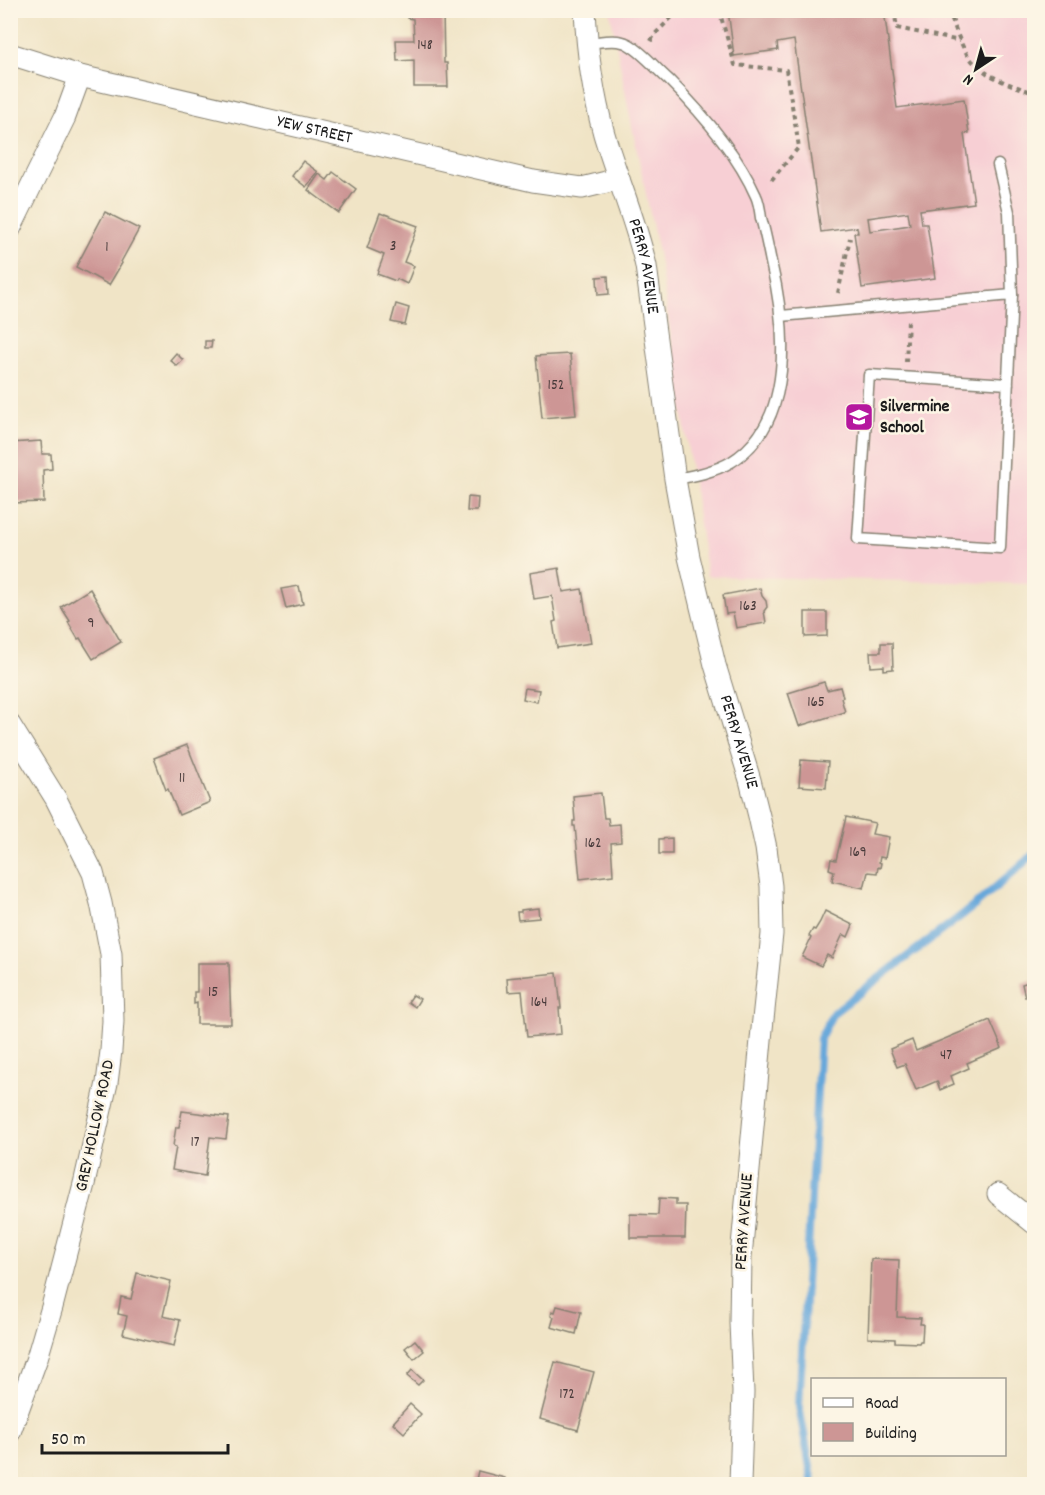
<svg xmlns="http://www.w3.org/2000/svg" width="1045" height="1495" font-family="Dekko,sans-serif">
<style>
.built{fill:#f7cfd4}
.lines{fill:none;stroke-linecap:round;stroke-linejoin:round}
.stream{stroke:#66a7da;stroke-width:8}
.building{fill:#cd9695;fill-rule:evenodd}
.service-casing{stroke:#868071;stroke-width:13}
.minor-casing{stroke:#868071;stroke-width:23}
.path{stroke:#868071;stroke-width:4;stroke-dasharray:4.5 4.5;stroke-linecap:butt}
.service{stroke:#fff;stroke-width:10}
.minor{stroke:#fff;stroke-width:21}
.labels{text-anchor:middle;dominant-baseline:central;stroke-width:5;stroke-linejoin:round;paint-order:stroke}
.number-label{font-size:15px;fill:#483a3a}
.street-label{font-size:18px;fill:#1c1c1c;stroke:#fcf5e5}
.poi-label{font-size:18px;font-weight:bold;fill:#1c1c1c;stroke:#fcf5e5;text-anchor:start}
</style>
<rect width="100%" height="100%" fill="#fcf5e5"/>
<filter id="ink" filterUnits="userSpaceOnUse"><feTurbulence type="fractalNoise" baseFrequency=".0167" numOctaves="2"/><feDisplacementMap in="SourceGraphic" scale="12" xChannelSelector="R" yChannelSelector="G"/><feConvolveMatrix kernelMatrix="1 2 1 2 8 2 1 2 1" color-interpolation-filters="sRGB"/></filter>
<filter id="wash" filterUnits="userSpaceOnUse"><feTurbulence type="fractalNoise" baseFrequency=".008" numOctaves="4" result="noise"/><feDisplacementMap in="SourceGraphic" scale="24" xChannelSelector="R" yChannelSelector="G"/><feGaussianBlur stdDeviation="1.35" result="paint"/><feColorMatrix in="noise" values="0 0 0 0 0 0 0 0 0 0 0 0 0 0 0 0 0 1.4 0 .05"/><feComposite in="paint" operator="in"/></filter>
<g filter="url(#wash)">
<rect width="100%" height="100%" fill="#f0e4c6"/>
<!-- built -->
<polygon class="built" points="610,11 1034,11 1034,584 707,576 659,257 629,112"/>
<g class="lines">
<!-- stream -->
<polyline class="stream" points="813,1484 799,1406 820,1038 833,1013 974,906 1034,854"/>
</g>
<g id="blocks">
<!-- building -->
<g class="building">
<polygon points="407,10 443,10 444,63 447,63 448,87 414,87 414,60 397,61 396,40 414,40 413,19 407,18"/>
<path d="M728 10H884L897 108 964 99 969 133 964 134 974 203 920 210 922 224H927L935 278 862 288 854 233H858L857 227 821 232 794 40 777 43 778 50 734 56ZM908 212 910 225 870 231 868 218Z"/>
<polygon points="303,161 318,172 306,187 292,176"/>
<polygon points="333,172 356,189 339,213 308,190 319,174 327,180"/>
<polygon points="105,212 139,229 121,262 122,263 109,285 76,267"/>
<polygon points="380,213 385,215 385,214 418,226 404,262 414,266 407,284 397,279 396,281 377,274 384,255 367,248"/>
<polygon points="608,276 609,294 598,295 597,277"/>
<polygon points="396,304 409,308 405,325 391,322"/>
<polygon points="205,341 212,341 211,348 205,348"/>
<polygon points="176,353 183,360 177,366 170,360"/>
<polygon points="570,354 576,415 542,418 536,356"/>
<polygon points="41,441 42,454 51,454 52,469 43,470 44,502 12,503 10,443"/>
<polygon points="468,497 478,498 477,511 467,511"/>
<polygon points="559,568 563,592 582,589 591,643 557,648 553,622 556,621 552,596 534,599 530,573"/>
<polygon points="299,586 303,604 286,608 281,589"/>
<polygon points="760,588 762,596 766,601 767,607 764,611 766,623 736,628 733,613 726,614 723,595"/>
<polygon points="90,589 121,642 93,659 80,638 78,639 68,622 70,621 61,607"/>
<polygon points="805,612 827,612 827,636 805,637"/>
<polygon points="881,643 892,643 893,669 884,670 884,666 871,667 870,652 881,652"/>
<polygon points="824,682 827,690 840,687 843,697 841,698 845,712 799,726 788,693"/>
<polygon points="525,688 539,690 537,702 523,699"/>
<polygon points="187,745 210,802 179,815 168,789 166,790 154,758"/>
<polygon points="801,760 828,762 826,788 799,786"/>
<polygon points="601,793 604,818 608,818 609,825 620,824 621,842 611,843 613,875 580,879 575,826 573,826 573,821 575,821 573,796"/>
<polygon points="846,817 875,823 872,834 889,837 885,858 880,857 879,862 881,863 880,868 878,867 877,873 868,872 864,888 832,881 834,871 829,869 831,859 836,860"/>
<polygon points="672,838 672,854 659,854 659,839"/>
<polygon points="538,908 539,918 518,920 517,912 521,912 521,910"/>
<polygon points="825,911 853,925 848,937 843,934 832,958 827,955 821,966 802,957 811,938 809,936 813,929 815,930 820,922"/>
<polygon points="197,963 229,963 231,1024 197,1024 197,1003 194,1004 194,992 197,992"/>
<polygon points="557,973 561,1008 559,1008 561,1034 527,1037 522,991 508,992 507,978"/>
<polygon points="1032,981 1034,994 1025,997 1022,984"/>
<polygon points="413,995 420,999 415,1007 408,1002"/>
<polygon points="990,1020 1002,1048 967,1063 969,1068 951,1076 954,1084 940,1090 937,1081 916,1090 905,1064 897,1067 890,1049 912,1040 916,1051"/>
<polygon points="182,1111 229,1117 226,1139 210,1137 205,1176 172,1170 176,1147 173,1146 176,1127 179,1127"/>
<polygon points="659,1198 676,1199 676,1205 686,1205 685,1238 630,1238 630,1214 658,1215"/>
<polygon points="871,1259 899,1260 897,1317 921,1318 920,1324 923,1324 922,1341 920,1341 919,1343 895,1342 895,1339 868,1338"/>
<polygon points="137,1273 171,1281 163,1316 180,1320 174,1346 123,1334 127,1316 118,1314 121,1297 131,1299"/>
<polygon points="557,1306 581,1312 576,1334 551,1327 554,1317 551,1316 552,1311 555,1312"/>
<polygon points="415,1340 424,1351 414,1359 405,1348"/>
<polygon points="555,1362 594,1372 578,1430 540,1419"/>
<polygon points="412,1370 423,1380 418,1385 407,1376"/>
<polygon points="410,1404 421,1414 404,1433 393,1423"/>
<polygon points="478,1471 505,1478 504,1484 475,1484"/>
</g>
</g>
</g>
<g filter="url(#ink)">
<use href="#blocks" fill-opacity="0" stroke="#868071" stroke-width="1.5"/>
<g class="lines">
<!-- service casing -->
<g class="service-casing">
<g id="service">
<path d="M588 43C600 42 617 38 628 44 643 52 656 69 669 80 702 113 737 153 756 196 759 202 760 210 761 218 765 232 768 247 771 262 786 325 796 422 731 462 714 472 693 476 675 479"/>
<polyline points="998,165 1009,212 1012,295"/>
<polyline points="781,316 1012,295 1000,548 858,539 869,375 1008,384"/>
</g>
</g>
<!-- minor casing -->
<g class="minor-casing">
<g id="minor">
<path id="s1" d="M585 10C587 51 593 94 604 134 617 178 636 221 646 266L675 479 689 557 715 665 750 780 759 816 766 848 771 886 772 934 762 1029 741 1257 740 1323 743 1392 740 1484"/>
<path id="s2" d="M10 54 80 76 533 181 582 188 619 179"/>
<polyline points="10,229 65,117 80,76"/>
<polyline points="10,725 56,799 93,873 101,903 111,954 113,1021 111,1051 107,1083 84,1184 52,1307 37,1358 10,1432"/>
<polyline points="998,1194 1034,1223"/>
</g>
</g>
<!-- path -->
<g class="path">
<polyline points="719,10 735,65 786,70 799,147 769,183"/>
<polyline points="894,10 897,28 960,41"/>
<path d="M949 10C954 25 959 41 967 54 982 77 1010 84 1034 93"/>
<polyline points="651,41 654,35 679,10"/>
<polyline points="1029,254 1034,240"/>
<polyline points="838,293 850,238"/>
<polyline points="906,362 908,321"/>
</g>
<!-- service -->
<use href="#service" class="service"/>
<!-- minor -->
<use href="#minor" class="minor"/>
</g>
</g>
<!-- icons -->
<defs>
<g id="school-square" transform="scale(1.5)"><rect x="-9" y="-9" width="18" height="18" rx="4" fill="#b5179e" stroke="#fcf5e5"/><path d="M0-5L7-2L0 1L-7-2ZM-4 1L0 2.5L4 1V4Q0 6-4 4Z" fill="#fff"/></g>
</defs>
<g fill-rule="evenodd">
<use href="#school-square" x="859" y="417"/>
</g>
<g class="labels">
<!-- number labels -->
<g class="number-label">
<text x="425" y="46">148</text>
<text x="393" y="247">3</text>
<text x="107" y="248">1</text>
<text x="556" y="386">152</text>
<text x="748" y="607">163</text>
<text x="91" y="624">9</text>
<text x="816" y="703">165</text>
<text x="182" y="779">11</text>
<text x="593" y="844">162</text>
<text x="858" y="853">169</text>
<text x="213" y="993">15</text>
<text x="539" y="1003">164</text>
<text x="946" y="1056">47</text>
<text x="195" y="1143">17</text>
<text x="567" y="1395">172</text>
</g>
<!-- street labels -->
<g class="street-label">
<text stroke="none"><textPath href="#s2" startOffset="314">YEW STREET</textPath></text>
<text stroke="none"><textPath href="#s1" startOffset="264">PERRY AVENUE</textPath></text>
<text stroke="none"><textPath href="#s1" startOffset="750">PERRY AVENUE</textPath></text>
<text transform="translate(96 1126) rotate(-78)">GREY HOLLOW ROAD</text>
<text transform="translate(745 1222) rotate(-86)">PERRY AVENUE</text>
</g>
<!-- poi labels -->
<g class="poi-label">
<text x="880" y="407">Silvermine<tspan x="880" dy="21">School</tspan></text>
</g>
</g>
<!-- margin -->
<rect width="1045" height="1495" fill="none" stroke="#fcf5e5" stroke-width="36"/>
<!-- legend -->
<rect x="811" y="1378" width="195" height="78" fill="#fcf5e5" stroke="#a29e95" stroke-width="1.5"/>
<rect x="823" y="1398" width="30" height="9" fill="#ffffff" stroke="#a29e95" stroke-width="1.5"/>
<text x="865" y="1408" font-size="18" fill="#1c1c1c">Road</text>
<rect x="823" y="1423" width="30" height="18" fill="#cd9695" stroke="#a29e95" stroke-width="1.5"/>
<text x="865" y="1438" font-size="18" fill="#1c1c1c">Building</text>
<!-- north arrow -->
<g transform="translate(976 69) rotate(216)" stroke="#fcf5e5" stroke-width="4.5" paint-order="stroke">
<path d="M0-4.5L10 22L0 15L-10 22Z" fill="#1c1c1c"/>
<text y="-9" font-size="16" font-weight="bold" text-anchor="middle" fill="#1c1c1c">N</text>
</g>
<!-- scale -->
<path d="M42 1444v9h186v-9" fill="none" stroke="#1c1c1c" stroke-width="3"/>
<text x="51" y="1444" font-size="18" fill="#1c1c1c" stroke="#fcf5e5" stroke-width="4.5" paint-order="stroke">50 m</text>
</svg>
